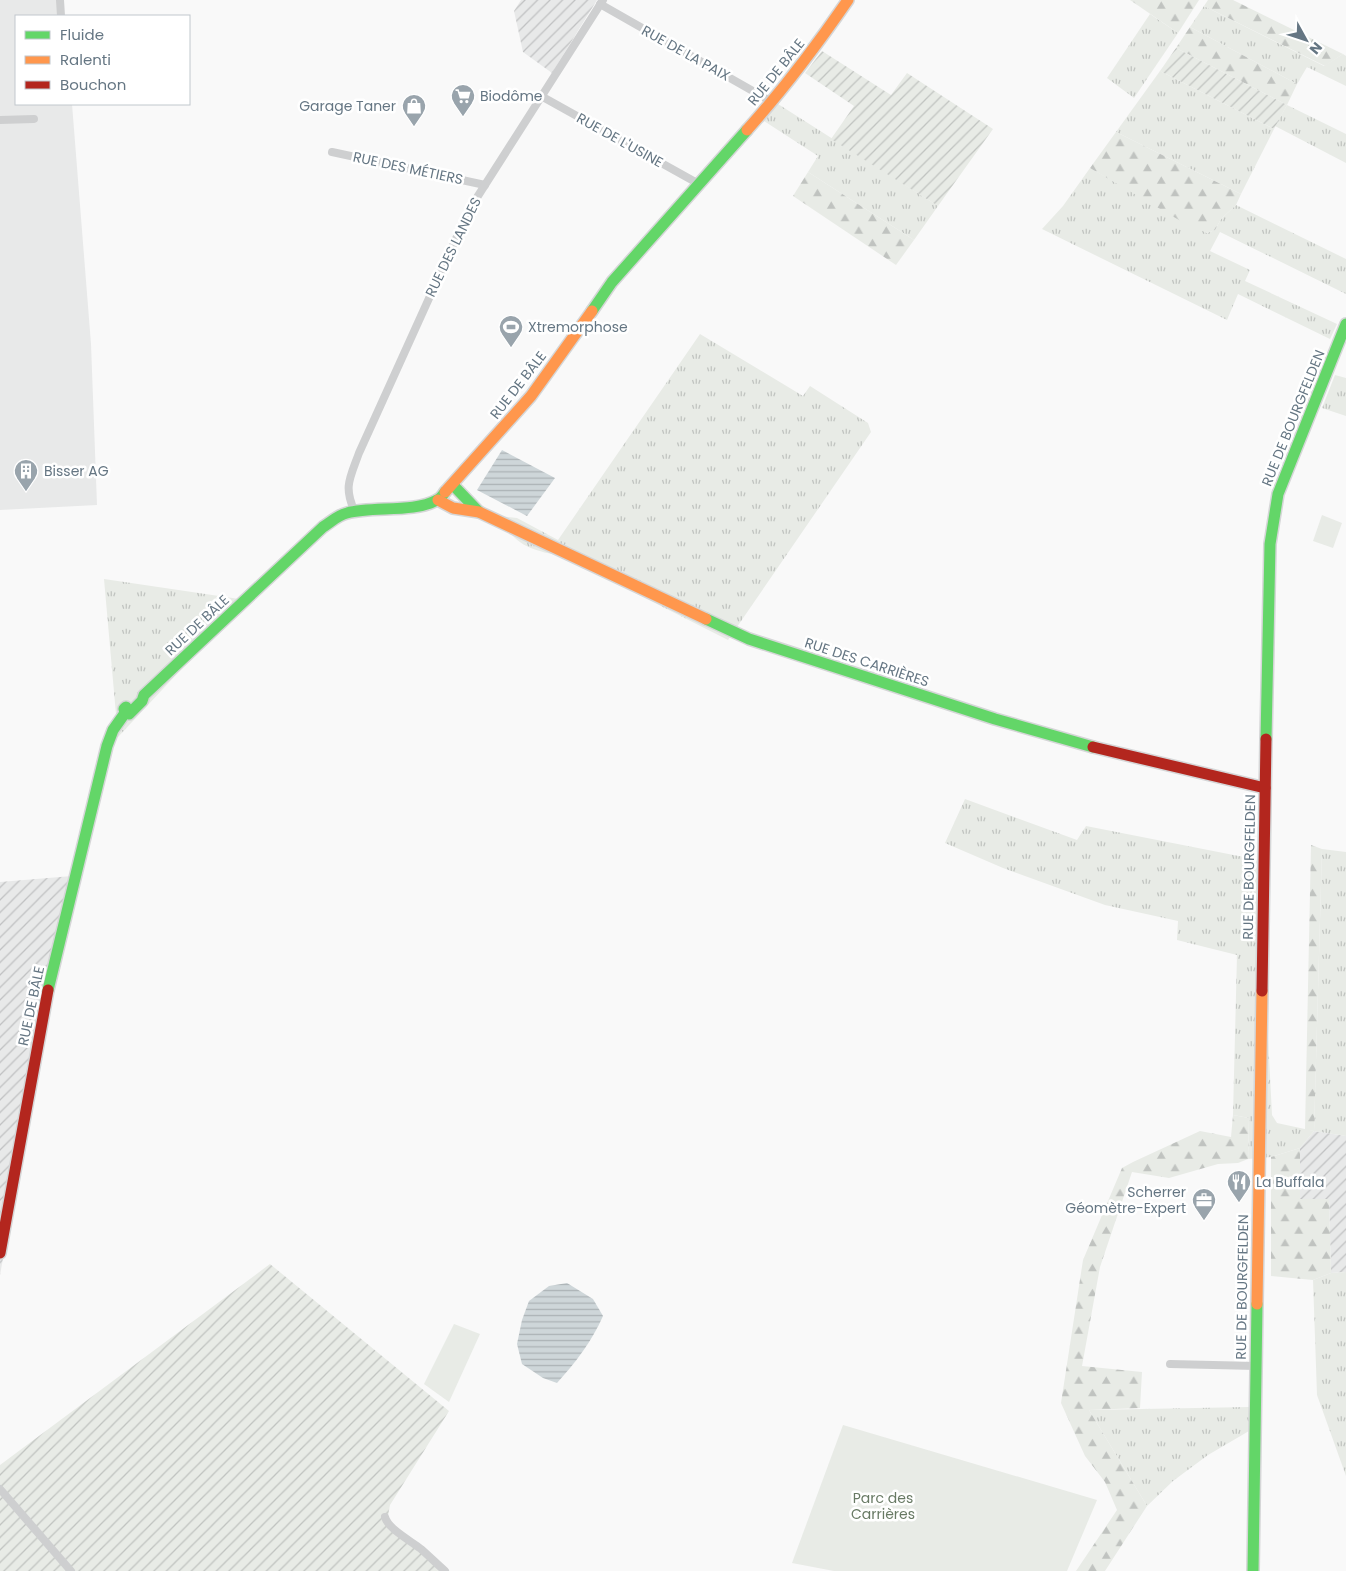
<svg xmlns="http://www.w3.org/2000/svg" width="1346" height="1571" font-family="Poppins,sans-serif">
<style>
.built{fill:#e8e9e9}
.industrial{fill:url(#industrial-furrows)}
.grass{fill:url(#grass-tufts)}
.forest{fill:url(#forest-firs)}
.park{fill:#e8ebe6}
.garden{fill:url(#garden-furrows)}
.water{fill:url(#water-rules)}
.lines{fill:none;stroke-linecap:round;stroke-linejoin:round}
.fast-casing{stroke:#d5d6d7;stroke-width:14}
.slow-casing{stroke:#d5d6d7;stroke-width:14}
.jam-casing{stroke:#d5d6d7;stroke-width:14}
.street{stroke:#cecfd0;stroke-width:8}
.fast{stroke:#63d668;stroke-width:11}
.slow{stroke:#ff974d;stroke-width:11}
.jam{stroke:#b3261e;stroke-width:11}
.labels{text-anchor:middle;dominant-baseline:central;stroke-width:5;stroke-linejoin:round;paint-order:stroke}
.street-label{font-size:14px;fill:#657683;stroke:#fff}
.poi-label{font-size:14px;fill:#657683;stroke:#fff;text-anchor:start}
.park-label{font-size:14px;fill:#687a64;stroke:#fff}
</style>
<defs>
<pattern id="industrial-furrows" width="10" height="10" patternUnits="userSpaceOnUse" patternTransform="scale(1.25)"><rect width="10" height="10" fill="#e8e9e9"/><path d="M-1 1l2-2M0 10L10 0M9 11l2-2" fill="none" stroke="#c0c1c2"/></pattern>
<pattern id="grass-tufts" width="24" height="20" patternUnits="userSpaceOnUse" patternTransform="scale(1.25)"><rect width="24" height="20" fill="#e8ebe6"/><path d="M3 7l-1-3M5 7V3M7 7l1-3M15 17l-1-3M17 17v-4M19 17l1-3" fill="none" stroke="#c0c3c0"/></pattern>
<pattern id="forest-firs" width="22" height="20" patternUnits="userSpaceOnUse" patternTransform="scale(1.25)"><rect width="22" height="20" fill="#e8ebe6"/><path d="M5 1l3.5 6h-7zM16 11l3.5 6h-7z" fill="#c0c3c0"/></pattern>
<pattern id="garden-furrows" width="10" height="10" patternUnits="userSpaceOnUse" patternTransform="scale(1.25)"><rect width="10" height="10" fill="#e8ebe6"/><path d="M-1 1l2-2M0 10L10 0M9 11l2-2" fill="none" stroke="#c0c3c0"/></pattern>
<pattern id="water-rules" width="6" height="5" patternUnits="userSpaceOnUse" patternTransform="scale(1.25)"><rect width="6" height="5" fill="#ced6d9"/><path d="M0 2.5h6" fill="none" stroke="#abb2b5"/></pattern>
</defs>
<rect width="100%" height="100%" fill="#f9f9f9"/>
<!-- built -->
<polygon class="built" points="0,0 63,0 64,16 16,16 16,104 72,104 91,344 97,505 0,510"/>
<!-- industrial -->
<g class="industrial">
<polygon points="521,0 597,0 552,73 523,52 514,11"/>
<polygon points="72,876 47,1018 0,1275 0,882"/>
<polygon points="1314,1131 1346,1136 1346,1272 1331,1273 1329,1199 1300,1199 1300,1148"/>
</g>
<!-- grass -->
<g class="grass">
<polygon points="1204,6 1324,66 1343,54 1346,56 1346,86 1307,67 1297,84 1190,27"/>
<polygon points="1150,14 1178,33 1134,98 1107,78"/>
<polygon points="1160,71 1274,129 1241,194 1116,132"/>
<polygon points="778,104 938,206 914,240 808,172 818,156 764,121"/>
<polygon points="1287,105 1346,134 1346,163 1275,126"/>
<polygon points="1090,168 1207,233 1215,230 1221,219 1236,205 1346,259 1346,294 1220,232 1210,251 1250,270 1245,281 1337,324 1330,339 1238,294 1227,320 1042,229 1063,206"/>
<path d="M700 334 803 396 810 386 868 423 871 432 728 640 562 556C531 550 514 546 500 516L517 518 558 540Z"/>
<polygon points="1335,375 1346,378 1346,416 1322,408"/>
<polygon points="104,579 246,600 118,737"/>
<polygon points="965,799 1077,840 1086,826 1259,860 1272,1115 1277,1123 1314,1131 1322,849 1346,852 1346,1136 1314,1131 1300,1148 1271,1157 1248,1159 1249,1118 1233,1115 1237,955 1177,940 1178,921 1105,905 1003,868 945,843"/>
<polygon points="1346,1272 1346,1476 1317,1395 1313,1280 1331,1273"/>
<polygon points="1249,1407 1249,1431 1208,1455 1173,1481 1147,1506 1089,1410"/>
</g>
<!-- forest -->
<g class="forest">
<polygon points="1130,0 1199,0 1178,33"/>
<polygon points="1208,0 1233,0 1343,54 1325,66 1204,6"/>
<polygon points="1190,27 1297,84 1287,105 1176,48"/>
<polygon points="1116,132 1241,194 1236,205 1221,219 1215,230 1207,233 1179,220 1090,168"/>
<polygon points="808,172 914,240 896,265 793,196"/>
<polygon points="1311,845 1322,849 1314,1131 1305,1130"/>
<polygon points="1233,1115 1249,1118 1248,1159 1238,1163 1218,1164 1169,1178 1132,1172 1100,1267 1082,1366 1142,1372 1140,1408 1089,1410 1147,1506 1105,1571 1076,1571 1117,1510 1105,1482 1085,1456 1061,1403 1083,1260 1122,1168 1133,1162 1200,1131 1231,1137"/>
<polygon points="1300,1148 1300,1199 1329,1199 1331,1273 1313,1280 1271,1276 1271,1157"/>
</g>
<!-- park -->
<g class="park">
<polygon points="1322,515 1342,523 1333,548 1313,541"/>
<polygon points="454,1324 480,1334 449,1402 424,1384"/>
<polygon points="843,1425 1097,1500 1067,1571 834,1571 792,1563"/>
</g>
<!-- garden -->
<g class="garden">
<polygon points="1176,48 1287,105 1274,129 1160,71"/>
<polygon points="822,51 891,95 907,73 993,129 938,206 831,139 854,106 805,73"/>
<polygon points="270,1264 449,1411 390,1505 387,1521 444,1571 0,1571 0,1465"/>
</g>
<!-- water -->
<g class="water">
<polygon points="502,450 555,478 527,516 477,490"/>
<path d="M567 1283 593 1299 603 1316C592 1341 576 1362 557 1383L543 1378 522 1364 517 1344 522 1320 529 1301 549 1286Z"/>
</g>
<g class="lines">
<!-- fast casing -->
<g class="fast-casing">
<g id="fast">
<polyline points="592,311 612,282 747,130"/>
<polyline points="453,485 479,512"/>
<polyline points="706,619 749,639 995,719 1093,747"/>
<path d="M125 713 129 714 142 701 144 695 323 527C331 522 338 515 347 513 373 506 414 513 437 500 440 499 443 495 445 492"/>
<polyline points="1266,739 1270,544 1278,494 1346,324"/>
<polyline points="48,990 107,746 113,730 125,713 124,709 126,707"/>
<polyline points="1253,1571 1257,1304"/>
</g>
</g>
<!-- slow casing -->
<g class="slow-casing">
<g id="slow">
<path d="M747 130C784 89 817 45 848 0"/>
<polyline points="445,492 531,396 592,311"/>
<polyline points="438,500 453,508 479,512 706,619"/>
<polyline points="1257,1304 1262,991"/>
</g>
</g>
<!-- jam casing -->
<g class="jam-casing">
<g id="jam">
<polyline points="1093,747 1265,788"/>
<polyline points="1262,991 1266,739"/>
<polyline points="0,1253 48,990"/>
</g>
</g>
<!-- street -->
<g class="street">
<polyline points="60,0 61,16"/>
<polyline points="600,4 772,102"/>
<polyline points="541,96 699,184"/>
<polyline points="0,120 34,119"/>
<polyline points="332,152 485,185"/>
<path d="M355 512C343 487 350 478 359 453L469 210 603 0"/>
<polyline points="1170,1364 1256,1366"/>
<polyline points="0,1489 71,1571"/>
<path d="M385 1517C388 1529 411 1541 421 1549 429 1556 437 1564 445 1571"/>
</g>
<!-- fast -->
<use href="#fast" class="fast"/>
<!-- slow -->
<use href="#slow" class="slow"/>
<!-- jam -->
<use href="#jam" class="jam"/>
</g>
<!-- icons -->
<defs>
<g id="supermarket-pin" transform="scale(1.25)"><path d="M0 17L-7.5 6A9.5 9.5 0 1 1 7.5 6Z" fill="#99a4ac" stroke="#fff"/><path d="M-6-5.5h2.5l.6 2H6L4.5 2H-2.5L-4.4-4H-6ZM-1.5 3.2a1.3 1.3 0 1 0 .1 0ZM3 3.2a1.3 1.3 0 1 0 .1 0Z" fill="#fff"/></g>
<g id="shop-pin" transform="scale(1.25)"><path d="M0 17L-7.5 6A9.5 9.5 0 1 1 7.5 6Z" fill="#99a4ac" stroke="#fff"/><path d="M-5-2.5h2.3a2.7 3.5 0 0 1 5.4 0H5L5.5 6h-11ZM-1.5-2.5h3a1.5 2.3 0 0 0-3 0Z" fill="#fff"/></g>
<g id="stadium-pin" transform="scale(1.25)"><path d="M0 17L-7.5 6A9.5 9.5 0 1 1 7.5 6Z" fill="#99a4ac" stroke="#fff"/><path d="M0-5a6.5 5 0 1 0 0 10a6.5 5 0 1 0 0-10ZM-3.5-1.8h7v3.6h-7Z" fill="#fff"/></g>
<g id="building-pin" transform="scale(1.25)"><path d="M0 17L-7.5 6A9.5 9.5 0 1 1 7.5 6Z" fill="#99a4ac" stroke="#fff"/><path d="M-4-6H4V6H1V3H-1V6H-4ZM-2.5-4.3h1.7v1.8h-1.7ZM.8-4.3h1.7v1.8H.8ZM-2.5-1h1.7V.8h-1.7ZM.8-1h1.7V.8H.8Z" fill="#fff"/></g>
<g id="restaurant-pin" transform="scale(1.25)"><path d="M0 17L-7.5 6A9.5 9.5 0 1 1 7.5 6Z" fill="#99a4ac" stroke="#fff"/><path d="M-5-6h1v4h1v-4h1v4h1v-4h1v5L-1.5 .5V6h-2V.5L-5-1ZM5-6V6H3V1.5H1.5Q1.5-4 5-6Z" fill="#fff"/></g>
<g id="office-pin" transform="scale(1.25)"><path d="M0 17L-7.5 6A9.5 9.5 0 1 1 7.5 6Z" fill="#99a4ac" stroke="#fff"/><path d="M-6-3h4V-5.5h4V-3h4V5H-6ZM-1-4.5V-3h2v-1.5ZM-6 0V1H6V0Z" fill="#fff"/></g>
</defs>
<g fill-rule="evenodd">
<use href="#supermarket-pin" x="463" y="96"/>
<use href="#shop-pin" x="414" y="106"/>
<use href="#stadium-pin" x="511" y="327"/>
<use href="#building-pin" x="26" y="471"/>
<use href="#restaurant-pin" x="1239" y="1182"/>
<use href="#office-pin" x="1204" y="1200"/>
</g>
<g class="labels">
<!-- street labels -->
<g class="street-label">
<text transform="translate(686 53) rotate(29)">RUE DE LA PAIX</text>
<text transform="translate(776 72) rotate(-51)">RUE DE BÂLE</text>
<text transform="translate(620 140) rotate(29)">RUE DE L'USINE</text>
<text transform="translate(408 168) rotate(12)">RUE DES MÉTIERS</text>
<text transform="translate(453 247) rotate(-64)">RUE DES LANDES</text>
<text transform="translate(518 385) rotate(-52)">RUE DE BÂLE</text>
<text transform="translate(1293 418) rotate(-68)">RUE DE BOURGFELDEN</text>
<text transform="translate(197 625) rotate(-43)">RUE DE BÂLE</text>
<text transform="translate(867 662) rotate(18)">RUE DES CARRIÈRES</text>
<text transform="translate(1249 867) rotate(-89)">RUE DE BOURGFELDEN</text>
<text transform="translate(31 1006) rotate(-78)">RUE DE BÂLE</text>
<text transform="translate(1242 1287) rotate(-89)">RUE DE BOURGFELDEN</text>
</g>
<!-- poi labels -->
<g class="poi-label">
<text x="480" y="96">Biodôme</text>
<text x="396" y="106" text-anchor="end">Garage Taner</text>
<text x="528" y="327">Xtremorphose</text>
<text x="44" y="471">Bisser AG</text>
<text x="1256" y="1182">La Buffala</text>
<text x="1186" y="1192" text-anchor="end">Scherrer<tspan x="1186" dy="16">Géomètre-Expert</tspan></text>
</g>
<!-- park labels -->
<g class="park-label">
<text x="883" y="1498">Parc des<tspan x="883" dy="16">Carrières</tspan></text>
</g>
</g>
<!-- legend -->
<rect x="15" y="15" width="175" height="90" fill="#ffffff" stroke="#c1c8cd"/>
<rect x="25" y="31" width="25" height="8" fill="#63d668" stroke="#c1c8cd"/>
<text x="60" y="40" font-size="15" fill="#657683">Fluide</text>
<rect x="25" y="56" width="25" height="8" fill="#ff974d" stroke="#c1c8cd"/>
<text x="60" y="65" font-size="15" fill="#657683">Ralenti</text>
<rect x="25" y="81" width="25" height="8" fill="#b3261e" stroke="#c1c8cd"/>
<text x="60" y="90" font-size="15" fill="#657683">Bouchon</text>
<!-- north arrow -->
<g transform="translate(1306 40) rotate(130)" stroke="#ffffff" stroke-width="4" paint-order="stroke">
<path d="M0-4L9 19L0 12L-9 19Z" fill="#657683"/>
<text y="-8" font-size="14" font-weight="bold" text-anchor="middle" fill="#657683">N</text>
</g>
</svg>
